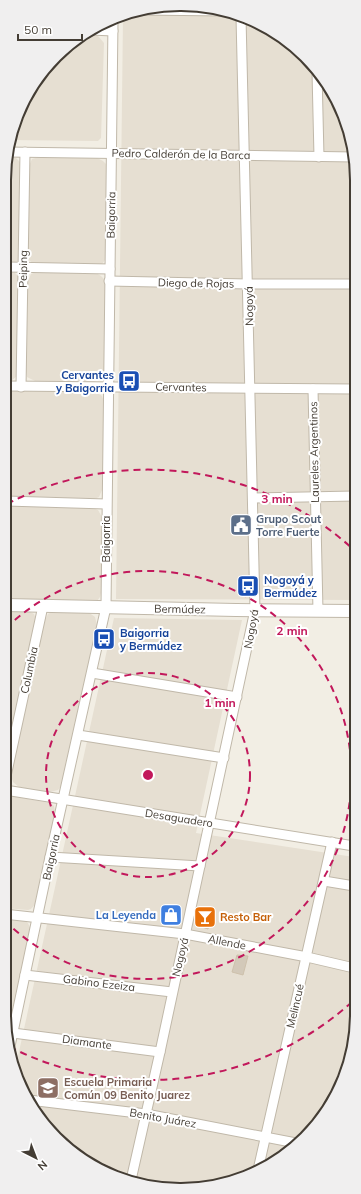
<svg xmlns="http://www.w3.org/2000/svg" width="361" height="1194" font-family="Mulish,sans-serif">
<style>
.residential{fill:#e6dfd2}
.building{fill:#d3c9b9;stroke:#cec1ac}
.lines{fill:none;stroke-linecap:round;stroke-linejoin:round}
.minor-casing{stroke:#c0b8a9;stroke-width:11}
.tertiary-casing{stroke:#c0b8a9;stroke-width:14}
.minor{stroke:#fff;stroke-width:9}
.tertiary{stroke:#fff;stroke-width:12}
.ring{fill:none;stroke:#c2185b;stroke-width:2;stroke-dasharray:7 5}
.labels{text-anchor:middle;dominant-baseline:central;stroke-width:4;stroke-linejoin:round;paint-order:stroke}
.street-label{font-size:11px;fill:#443d34;stroke:#fff}
.transit-label{font-size:11px;font-weight:bold;fill:#164399;stroke:#fff;text-anchor:start}
.service-label{font-size:11px;font-weight:bold;fill:#4e5e75;stroke:#fff;text-anchor:start}
.shop-label{font-size:11px;font-weight:bold;fill:#366cbe;stroke:#fff;text-anchor:end}
.food-label{font-size:11px;font-weight:bold;fill:#c56008;stroke:#fff;text-anchor:start}
.education-label{font-size:11px;font-weight:bold;fill:#785e54;stroke:#fff;text-anchor:start}
.rim{fill:none;stroke:#443d34;stroke-width:2}
.centre{fill:#c2185b;stroke:#fff;stroke-width:2}
.ring-label{font-size:12px;text-anchor:middle;font-weight:bold;fill:#c2185b;stroke:#fff;stroke-width:4;stroke-linejoin:round;paint-order:stroke}
</style>
<rect width="100%" height="100%" fill="#f2eee4"/>
<!-- residential -->
<g class="residential">
<polygon points="146,7 215,7 269,28 305,56 339,103 355,157 355,600 116,599 123,17"/>
<polygon points="80,36 98,36 104,43 101,138 98,141 10,140 34,82"/>
<polygon points="7,156 16,158 21,163 19,260 14,264 7,264"/>
<polygon points="39,157 97,158 103,161 106,164 107,169 106,256 105,260 102,264 99,265 34,264 29,260 28,257 29,166 32,159"/>
<polygon points="7,271 15,273 20,278 17,376 11,381 7,381"/>
<polygon points="36,272 96,273 101,276 104,279 105,284 104,372 100,379 94,382 35,381 27,377 26,372 28,281 31,274"/>
<polygon points="6,391 94,392 97,393 102,396 104,402 102,490 99,497 92,500 6,497"/>
<polygon points="6,505 93,508 98,510 102,517 101,593 100,597 97,601 91,603 6,598"/>
<polygon points="6,610 28,611 34,614 36,619 5,766"/>
<polygon points="54,611 88,612 95,617 97,625 62,785 58,790 50,792 19,787 13,782 11,776 45,620 48,614"/>
<polygon points="114,618 242,620 196,833 354,857 354,1048 327,1112 279,1160 226,1184 158,1189 102,1172 48,1130 17,1081 15,1070"/>
<polygon points="5,795 50,803 54,806 55,811 36,903 31,909 28,910 4,908"/>
<polygon points="4,920 25,921 28,923 30,928 8,1036 4,1013"/>
</g>
<!-- building -->
<g class="building">
<polygon points="201,910 212,913 208,929 202,927 198,924"/>
<polygon points="237,955 248,956 243,975 232,972"/>
</g>
<g class="lines">
<!-- minor casing -->
<g class="minor-casing">
<g id="minor">
<polyline points="140,10 225,11"/>
<polyline points="91,30 113,31"/>
<polyline points="317,72 319,157"/>
<polyline points="7,152 355,157"/>
<polyline points="7,267 110,269"/>
<polyline points="109,281 248,284 355,284"/>
<polyline points="6,386 355,389"/>
<polyline points="21,387 25,152"/>
<polyline points="313,389 318,611"/>
<polyline points="253,498 355,496"/>
<polyline points="6,501 106,504"/>
<polyline points="92,673 237,697"/>
<polyline points="78,735 224,758"/>
<polyline points="5,781 43,606"/>
<polyline points="5,790 354,846"/>
<polyline points="50,857 200,866"/>
<polyline points="324,881 354,886"/>
<polyline points="4,914 185,934 307,957 354,968"/>
<polyline points="25,975 172,992"/>
<polyline points="13,1033 160,1052"/>
<polyline points="10,1046 50,857 106,607 113,21"/>
<polyline points="29,1100 146,1114 296,1143"/>
<polyline points="258,1170 332,842"/>
<polyline points="131,1180 160,1052 255,610 241,17"/>
</g>
</g>
<!-- tertiary casing -->
<g class="tertiary-casing">
<polyline id="tertiary" points="6,605 236,610 354,611"/>
</g>
<!-- minor -->
<use href="#minor" class="minor"/>
<!-- tertiary -->
<use href="#tertiary" class="tertiary"/>
</g>
<!-- distance rings -->
<g class="ring">
<circle cx="148" cy="775" r="102"/>
<path d="M6 628A204 204 0 1 1 5 921"/>
<path d="M352 1002A305 305 0 0 1 12 1048M7 504A305 305 0 0 1 354 550"/>
</g>
<!-- icons -->
<defs>
<g id="bus-square" transform="scale(1.15)"><rect x="-9" y="-9" width="18" height="18" rx="4" fill="#1a4fb4" stroke="#fff"/><path d="M-5-6H5V4H4V6H2V4H-2V6H-4V4H-5ZM-3.5-4V0h7V-4ZM-3.5 1.2v1.5H-2V1.2ZM2 1.2v1.5H3.5V1.2Z" fill="#fff"/></g>
<g id="civic-square" transform="scale(1.15)"><rect x="-9" y="-9" width="18" height="18" rx="4" fill="#5c6f8a" stroke="#fff"/><path d="M-.6-6.5H3V-4.5H.6V-3L4-1V1h2V6H-6V1h2V-1L-.6-3ZM-1.2 2.5V6h2.4V2.5Z" fill="#fff"/></g>
<g id="shop-square" transform="scale(1.15)"><rect x="-9" y="-9" width="18" height="18" rx="4" fill="#3f7fe0" stroke="#fff"/><path d="M-5-2.5h2.3a2.7 3.5 0 0 1 5.4 0H5L5.5 6h-11ZM-1.5-2.5h3a1.5 2.3 0 0 0-3 0Z" fill="#fff"/></g>
<g id="bar-square" transform="scale(1.15)"><rect x="-9" y="-9" width="18" height="18" rx="4" fill="#e8710a" stroke="#fff"/><path d="M-6-5H6L.8 .8V4.5H3.5V6h-7V4.5H-.8V.8Z" fill="#fff"/></g>
<g id="school-square" transform="scale(1.15)"><rect x="-9" y="-9" width="18" height="18" rx="4" fill="#8d6e63" stroke="#fff"/><path d="M0-5L7-2L0 1L-7-2ZM-4 1L0 2.5L4 1V4Q0 6-4 4Z" fill="#fff"/></g>
</defs>
<g fill-rule="evenodd">
<use href="#bus-square" x="129" y="381"/>
<use href="#civic-square" x="241" y="525"/>
<use href="#bus-square" x="248" y="586"/>
<use href="#bus-square" x="104" y="639"/>
<use href="#shop-square" x="171" y="915"/>
<use href="#bar-square" x="205" y="917"/>
<use href="#school-square" x="48" y="1088"/>
</g>
<g class="labels">
<!-- street labels -->
<g class="street-label">
<text transform="translate(181 154) rotate(1)">Pedro Calderón de la Barca</text>
<text transform="translate(111 215) rotate(-89)">Baigorria</text>
<text transform="translate(23 269) rotate(-89)">Peiping</text>
<text transform="translate(196 283) rotate(1)">Diego de Rojas</text>
<text transform="translate(249 306) rotate(-91)">Nogoyá</text>
<text transform="translate(181 387) rotate(1)">Cervantes</text>
<text transform="translate(314 452) rotate(-91)">Laureles Argentinos</text>
<text transform="translate(106 539) rotate(-90)">Baigorria</text>
<text transform="translate(180 609) rotate(1)">Bermúdez</text>
<text transform="translate(251 629) rotate(-80)">Nogoyá</text>
<text transform="translate(29 670) rotate(-78)">Columbia</text>
<text transform="translate(179 818) rotate(9)">Desaguadero</text>
<text transform="translate(51 857) rotate(-78)">Baigorria</text>
<text transform="translate(227 942) rotate(11)">Allende</text>
<text transform="translate(180 957) rotate(-77)">Nogoyá</text>
<text transform="translate(99 983) rotate(7)">Gabino Ezeiza</text>
<text transform="translate(295 1006) rotate(-77)">Melincué</text>
<text transform="translate(87 1042) rotate(8)">Diamante</text>
<text transform="translate(163 1118) rotate(10)">Benito Juárez</text>
</g>
<!-- transit labels -->
<g class="transit-label">
<text x="114" y="375" text-anchor="end">Cervantes<tspan x="114" dy="13">y Baigorria</tspan></text>
<text x="264" y="580">Nogoyá y<tspan x="264" dy="13">Bermúdez</tspan></text>
<text x="120" y="633">Baigorria<tspan x="120" dy="13">y Bermúdez</tspan></text>
</g>
<!-- service labels -->
<g class="service-label">
<text x="256" y="519">Grupo Scout<tspan x="256" dy="13">Torre Fuerte</tspan></text>
</g>
<!-- shop labels -->
<g class="shop-label">
<text x="156" y="915">La Leyenda</text>
</g>
<!-- food labels -->
<g class="food-label">
<text x="220" y="917">Resto Bar</text>
</g>
<!-- education labels -->
<g class="education-label">
<text x="64" y="1082">Escuela Primaria<tspan x="64" dy="13">Común 09 Benito Juarez</tspan></text>
</g>
</g>
<!-- crop -->
<path d="M0 0H361V1194H0ZM180 11H181A169 169 0 0 1 350 180V1014A169 169 0 0 1 181 1183H180A169 169 0 0 1 11 1014V180A169 169 0 0 1 180 11Z" fill="#f0efef" fill-rule="evenodd"/>
<path class="rim" d="M180 11H181A169 169 0 0 1 350 180V1014A169 169 0 0 1 181 1183H180A169 169 0 0 1 11 1014V180A169 169 0 0 1 180 11Z"/>
<circle cx="148" cy="775" r="6" class="centre"/>
<g class="ring-label">
<text x="277" y="503">3 min</text>
<text x="292" y="635">2 min</text>
<text x="220" y="707">1 min</text>
</g>
<!-- north arrow -->
<g transform="translate(36 1158) rotate(138)" stroke="#ffffff" stroke-width="3" paint-order="stroke">
<path d="M0-3L7 15L0 10L-7 15Z" fill="#443d34"/>
<text y="-6" font-size="11" font-weight="bold" text-anchor="middle" fill="#443d34">N</text>
</g>
<!-- scale -->
<path d="M18 34v6h64v-6" fill="none" stroke="#443d34" stroke-width="2"/>
<text x="24" y="34" font-size="12" fill="#443d34" stroke="#ffffff" stroke-width="3" paint-order="stroke">50 m</text>
</svg>
